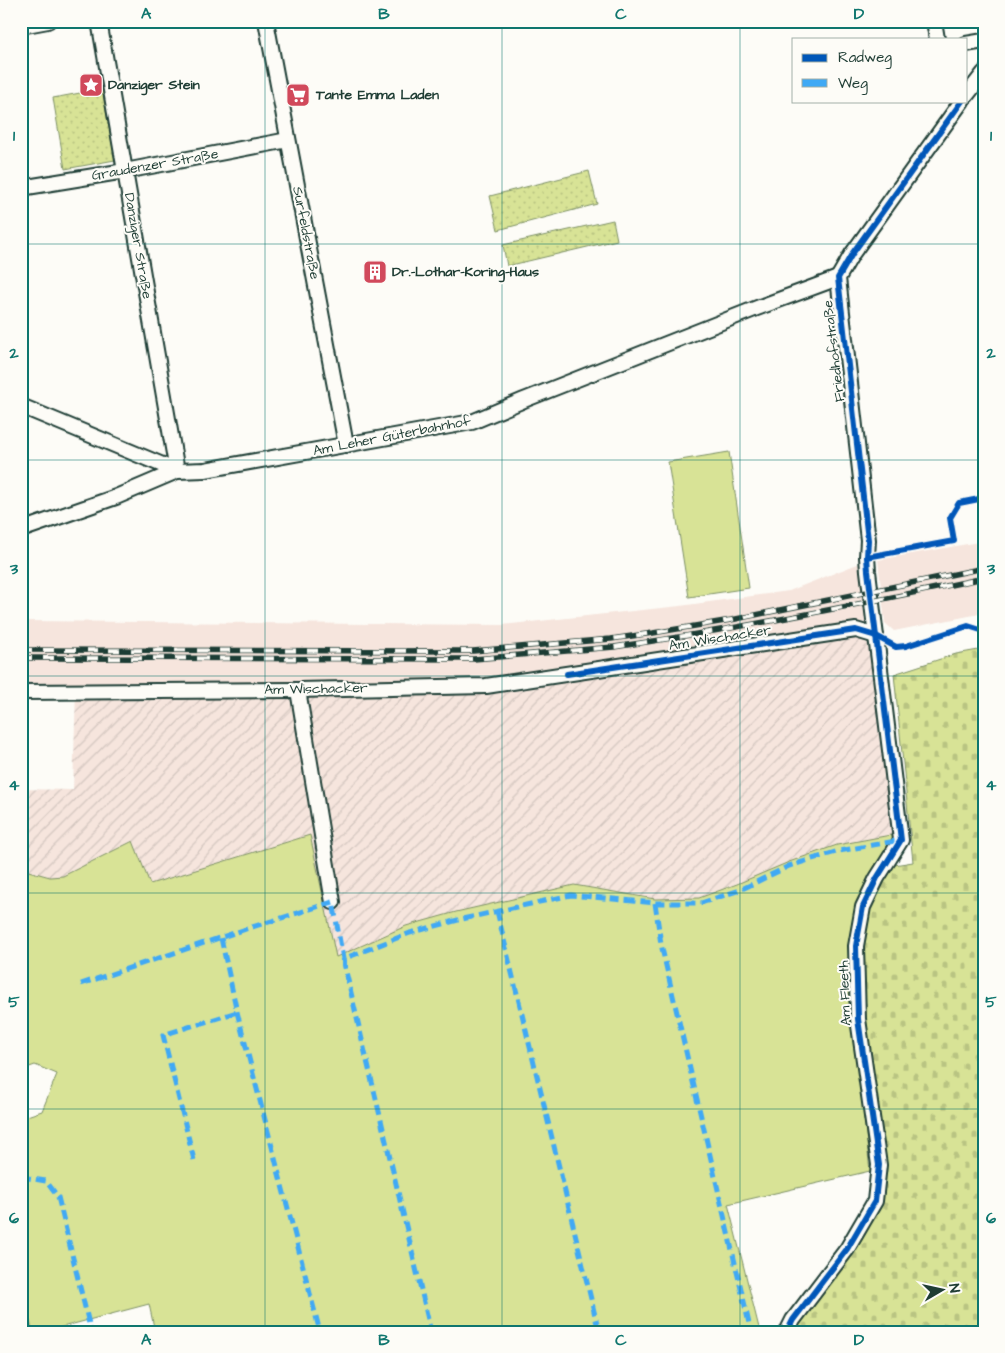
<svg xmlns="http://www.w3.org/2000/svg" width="1005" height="1353" font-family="'Architects Daughter',sans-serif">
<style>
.built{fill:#f6e5dd}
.industrial{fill:url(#industrial-furrows)}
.grass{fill:url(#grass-dots);stroke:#7c9065}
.cemetery{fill:url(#cemetery-stones);stroke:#7c9065}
.garden{fill:#d8e396;stroke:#7c9065}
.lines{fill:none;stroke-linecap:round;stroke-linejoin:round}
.street-casing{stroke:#1f3d34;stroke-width:18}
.street{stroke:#fdfcf7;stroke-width:14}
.rail-casing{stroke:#1f3d34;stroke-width:5.5}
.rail{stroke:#fdfcf7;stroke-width:4;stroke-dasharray:11;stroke-linecap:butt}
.quiet{stroke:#3fa9f5;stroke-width:5;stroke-dasharray:10 5;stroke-linecap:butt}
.cycleway-casing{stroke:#fdfcf7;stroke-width:9}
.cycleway{stroke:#0057b8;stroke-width:6}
.grid{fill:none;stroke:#0f766e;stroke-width:1;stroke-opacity:0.55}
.labels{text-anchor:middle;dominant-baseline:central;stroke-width:4;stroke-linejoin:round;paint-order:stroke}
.poi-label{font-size:14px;font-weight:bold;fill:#1f3d34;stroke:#fdfcf7;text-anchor:start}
.street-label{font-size:14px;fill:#1f3d34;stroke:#fdfcf7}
.neatline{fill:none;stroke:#0f766e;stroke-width:2}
.grid-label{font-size:16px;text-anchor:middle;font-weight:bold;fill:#0f766e}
</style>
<defs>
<pattern id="industrial-furrows" width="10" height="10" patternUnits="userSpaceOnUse" patternTransform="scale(1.25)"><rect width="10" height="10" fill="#f6e5dd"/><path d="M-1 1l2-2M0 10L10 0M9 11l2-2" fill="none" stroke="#d2c5be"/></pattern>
<pattern id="grass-dots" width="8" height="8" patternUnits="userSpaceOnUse" patternTransform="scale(1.25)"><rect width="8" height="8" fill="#d8e396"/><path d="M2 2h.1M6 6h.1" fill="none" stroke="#b9c482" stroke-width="1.8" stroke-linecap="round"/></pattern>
<pattern id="cemetery-stones" width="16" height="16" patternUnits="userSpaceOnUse" patternTransform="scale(1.25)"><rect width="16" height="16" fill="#d8e396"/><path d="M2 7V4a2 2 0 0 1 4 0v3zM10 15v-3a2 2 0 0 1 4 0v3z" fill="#b9c482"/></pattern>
</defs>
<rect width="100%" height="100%" fill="#fdfcf7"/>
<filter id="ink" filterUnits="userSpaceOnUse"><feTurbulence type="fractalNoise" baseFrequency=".02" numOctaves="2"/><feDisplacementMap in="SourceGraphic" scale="10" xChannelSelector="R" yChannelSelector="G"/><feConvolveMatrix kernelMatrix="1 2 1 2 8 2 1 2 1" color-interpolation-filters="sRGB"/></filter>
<g filter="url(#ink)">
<!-- built -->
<g class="built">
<polygon points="984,541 984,613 894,631 885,623 878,560"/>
<polygon points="860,563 867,624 481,685 21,688 21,621 502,625 680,606 789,591"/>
</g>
<!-- industrial -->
<polygon class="industrial" points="867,624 896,834 837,845 699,898 655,899 574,885 456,912 406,926 336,957 310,835 150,884 133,841 63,876 50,877 21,869 21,789 73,790 76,688 481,685"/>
<!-- grass -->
<g class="grass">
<polygon points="102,89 115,160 65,169 53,98"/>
<polygon points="589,171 597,204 498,230 490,196"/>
<polygon points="613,220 617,240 507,266 503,245"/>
</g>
<!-- cemetery -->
<polygon class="cemetery" points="984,649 984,1332 793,1332 881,1202 862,1019 861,947 866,916 879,885 894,865 913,862 894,674 956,654"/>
<!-- garden -->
<g class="garden">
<polygon points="729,452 749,588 689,597 668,462"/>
<polygon points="896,834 874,874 859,906 853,1017 870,1171 728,1204 760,1332 155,1332 149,1304 43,1332 33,1332 21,1289 21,1118 42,1111 57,1074 35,1065 21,1070 21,869 50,877 63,876 133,841 150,884 310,835 336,957 406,926 456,912 574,885 655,899 699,898 737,884 789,862 837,845"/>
</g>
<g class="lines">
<!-- street casing -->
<g class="street-casing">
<g id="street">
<polyline points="99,21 177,471"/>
<polyline points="266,21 346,445"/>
<polyline points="934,21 937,39"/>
<polyline points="21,26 48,21"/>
<polyline points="966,44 984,41"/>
<polyline points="966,96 984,73"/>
<polyline points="21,188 125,171 288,140"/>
<polyline points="21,406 177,471"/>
<polyline points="21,530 116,497 177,471 205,470 472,422 524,400 757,308 838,278"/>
<polyline points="298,690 333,902"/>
<polyline points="21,692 298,690 486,686 856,630 876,636"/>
<polyline points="21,1326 23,1332"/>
<polyline points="787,1332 793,1320 847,1249 875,1201 879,1165 858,1019 856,946 863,907 877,878 901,840 868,571 867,557 868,540 838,278 852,254 962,101"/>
</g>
</g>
<!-- street -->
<use href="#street" class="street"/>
<!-- rail casing -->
<g class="rail-casing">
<g id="rail">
<polyline points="21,650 473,651 611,639 653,633 731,620 984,568"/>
<path d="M21 658 474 659 614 647C738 629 861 604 984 578"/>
</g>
</g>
<!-- rail -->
<use href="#rail" class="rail"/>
<!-- quiet -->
<g class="quiet">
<polyline points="655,903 661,944 751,1332"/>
<polyline points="497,911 599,1332"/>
<polyline points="221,938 237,1012 320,1332"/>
<polyline points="343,959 431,1332"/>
<polyline points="81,984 246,929 333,902 343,959 410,933 458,920 571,895 655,903 701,903 740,890 789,866 839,851 901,840"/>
<polyline points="194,1160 163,1035 237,1012"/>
<polyline points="21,1177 46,1181 58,1197 91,1332"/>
</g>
<!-- cycleway casing -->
<g class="cycleway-casing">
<g id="cycleway">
<polyline points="867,557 954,541 950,518 959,503 984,498"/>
<polyline points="567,674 856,630 876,636 896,647 906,646 968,626 984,631"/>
<polyline points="787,1332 793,1320 847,1249 875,1201 879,1165 858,1019 856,946 863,907 877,878 901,840 868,571 867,557 868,540 838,278 852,254 962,101"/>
</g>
</g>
<!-- cycleway -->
<use href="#cycleway" class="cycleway"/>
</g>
</g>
<!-- grid -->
<path class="grid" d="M265 21V1332M502 21V1332M740 21V1332M21 244H984M21 460H984M21 676H984M21 893H984M21 1109H984"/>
<!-- icons -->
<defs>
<g id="sight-square" transform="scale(1.25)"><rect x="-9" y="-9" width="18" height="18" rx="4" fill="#d1495b" stroke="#fdfcf7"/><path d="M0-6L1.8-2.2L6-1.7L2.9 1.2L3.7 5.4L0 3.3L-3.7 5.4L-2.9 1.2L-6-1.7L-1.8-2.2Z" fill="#fff"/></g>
<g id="supermarket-square" transform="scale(1.25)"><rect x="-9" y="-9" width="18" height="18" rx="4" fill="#d1495b" stroke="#fdfcf7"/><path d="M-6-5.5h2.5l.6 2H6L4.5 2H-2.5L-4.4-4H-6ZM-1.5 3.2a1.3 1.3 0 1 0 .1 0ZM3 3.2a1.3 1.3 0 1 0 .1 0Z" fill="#fff"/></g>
<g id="building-square" transform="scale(1.25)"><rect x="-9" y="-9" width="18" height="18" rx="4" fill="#d1495b" stroke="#fdfcf7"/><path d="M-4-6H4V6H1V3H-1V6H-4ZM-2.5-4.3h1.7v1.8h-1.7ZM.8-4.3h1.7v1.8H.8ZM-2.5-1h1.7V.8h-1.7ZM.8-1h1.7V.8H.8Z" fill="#fff"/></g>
</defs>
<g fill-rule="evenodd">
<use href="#sight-square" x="91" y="85"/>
<use href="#supermarket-square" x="298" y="95"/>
<use href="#building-square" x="375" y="272"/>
</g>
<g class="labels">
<!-- poi labels -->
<g class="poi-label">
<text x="108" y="85">Danziger Stein</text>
<text x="316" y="95">Tante Emma Laden</text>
<text x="392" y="272">Dr.-Lothar-Koring-Haus</text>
</g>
<!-- street labels -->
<g class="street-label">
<text transform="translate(155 165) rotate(-10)">Graudenzer Straße</text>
<text transform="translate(306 233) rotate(79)">Surfeldstraße</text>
<text transform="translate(138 246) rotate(80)">Danziger Straße</text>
<text transform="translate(834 351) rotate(-97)">Friedhofstraße</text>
<text transform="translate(392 436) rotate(-11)">Am Leher Güterbahnhof</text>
<text transform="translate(720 638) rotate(-9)">Am Wischacker</text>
<text transform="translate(316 689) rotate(-1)">Am Wischacker</text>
<text transform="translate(845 993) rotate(-92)">Am Fleeth</text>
</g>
</g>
<!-- margin -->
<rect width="1005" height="1353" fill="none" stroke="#fdfcf7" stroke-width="55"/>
<!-- legend -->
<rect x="792" y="38" width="175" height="65" fill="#fdfcf7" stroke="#a4b0a9"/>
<rect x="802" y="54" width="25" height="8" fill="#0057b8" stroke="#a4b0a9"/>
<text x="838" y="62" font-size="15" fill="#1f3d34">Radweg</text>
<rect x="802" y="79" width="25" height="8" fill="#3fa9f5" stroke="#a4b0a9"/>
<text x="838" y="88" font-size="15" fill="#1f3d34">Weg</text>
<!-- north arrow -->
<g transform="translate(942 1290) rotate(81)" stroke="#fdfcf7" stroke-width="4" paint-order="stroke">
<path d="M0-4L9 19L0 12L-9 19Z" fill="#1f3d34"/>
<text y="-8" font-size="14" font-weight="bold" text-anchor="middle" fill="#1f3d34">N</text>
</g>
<rect x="28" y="28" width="950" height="1298" class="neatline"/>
<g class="grid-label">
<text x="146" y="19">A</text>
<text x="384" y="19">B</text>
<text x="621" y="19">C</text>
<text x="859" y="19">D</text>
<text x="14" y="141">1</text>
<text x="991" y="141">1</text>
<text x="14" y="358">2</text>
<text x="991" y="358">2</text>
<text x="14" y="574">3</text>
<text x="991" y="574">3</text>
<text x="14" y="790">4</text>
<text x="991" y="790">4</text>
<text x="14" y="1007">5</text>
<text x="991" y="1007">5</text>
<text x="14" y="1223">6</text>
<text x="991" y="1223">6</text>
<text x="146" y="1345">A</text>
<text x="384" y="1345">B</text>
<text x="621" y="1345">C</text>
<text x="859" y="1345">D</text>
</g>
</svg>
